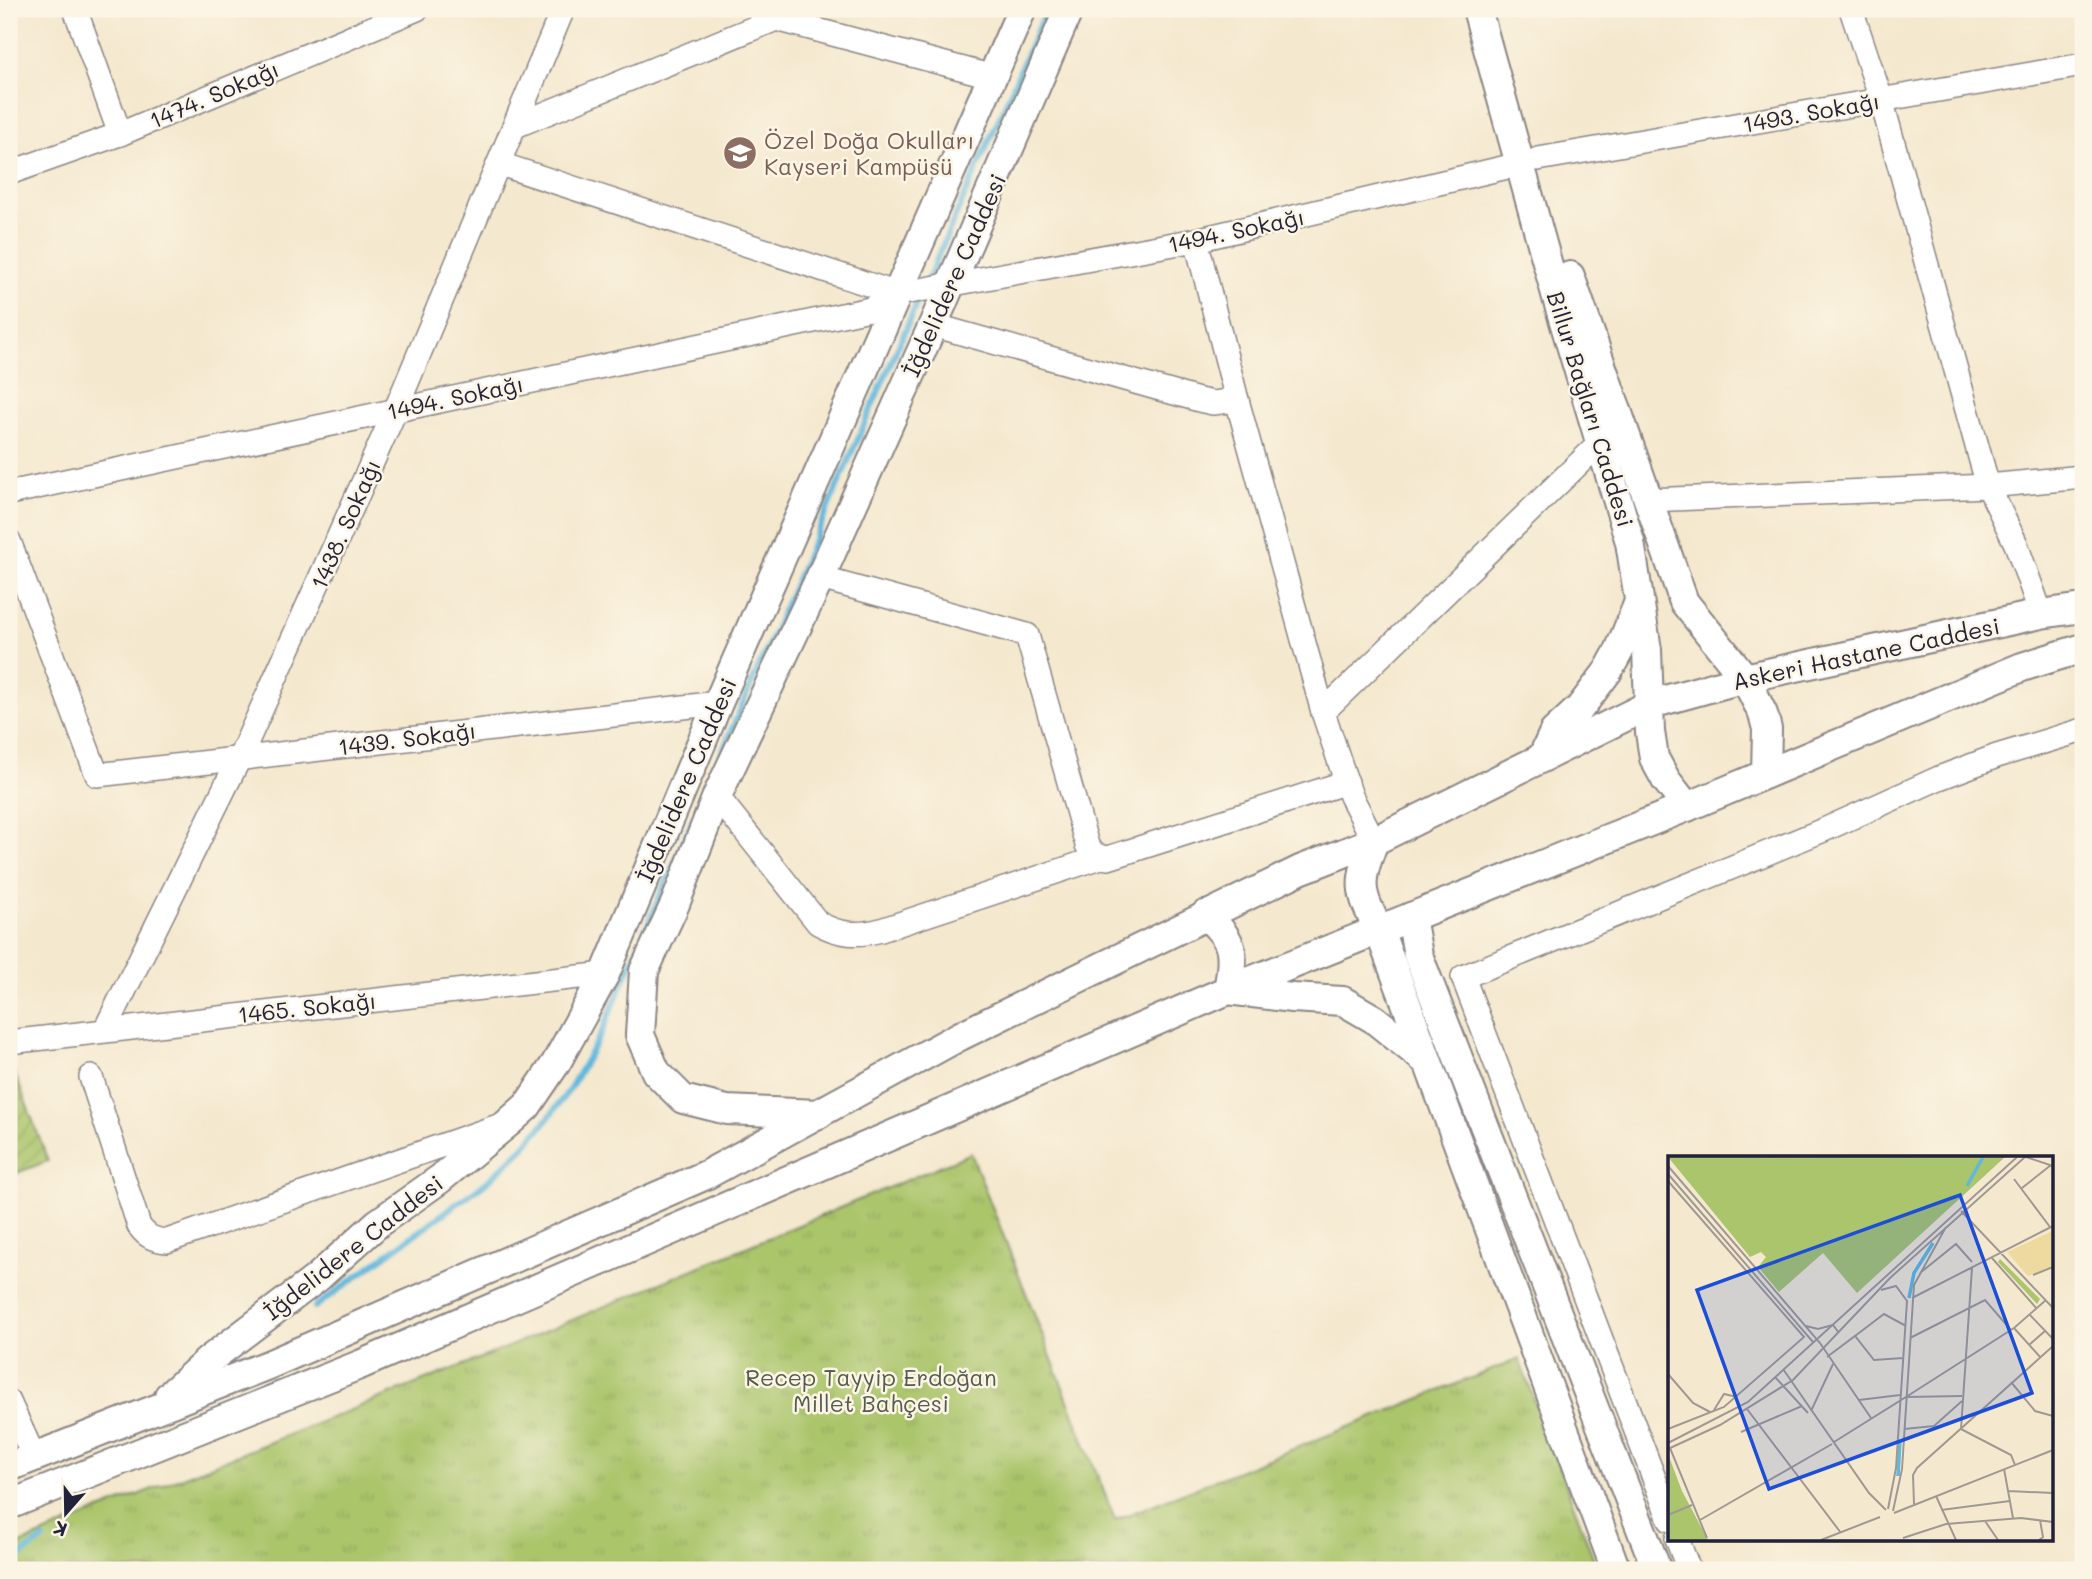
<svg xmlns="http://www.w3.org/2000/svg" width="2092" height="1579" font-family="Mali,sans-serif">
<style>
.park{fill:url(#park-tufts);stroke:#667453;stroke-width:2}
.garden{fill:url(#garden-furrows);stroke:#667453;stroke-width:2}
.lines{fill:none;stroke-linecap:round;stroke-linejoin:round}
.stream{stroke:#60b8dd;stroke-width:6}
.minor-casing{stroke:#8b8584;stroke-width:26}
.tertiary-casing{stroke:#8b8584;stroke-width:32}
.minor{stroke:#fff;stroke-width:23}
.tertiary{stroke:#fff;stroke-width:28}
.labels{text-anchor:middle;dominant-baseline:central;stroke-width:5;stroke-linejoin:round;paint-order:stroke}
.street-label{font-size:23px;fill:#22223b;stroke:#fcf5e5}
.education-label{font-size:23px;fill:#785e54;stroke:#fcf5e5;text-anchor:start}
.park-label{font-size:23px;fill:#525b4c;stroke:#fcf5e5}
.inset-river{fill:none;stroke:#60b8dd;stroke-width:3.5}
.inset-road{fill:none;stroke:#a09993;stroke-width:2}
.view{fill:#1d4ed8;fill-opacity:0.15;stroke:#1d4ed8;stroke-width:3.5}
.inset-edge{fill:none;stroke:#22223b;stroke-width:3.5}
</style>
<defs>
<pattern id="park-tufts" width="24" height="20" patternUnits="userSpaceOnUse" patternTransform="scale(1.75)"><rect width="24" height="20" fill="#aac56b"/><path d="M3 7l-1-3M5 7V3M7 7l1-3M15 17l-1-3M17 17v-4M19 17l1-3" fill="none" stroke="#92a95e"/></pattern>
<pattern id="garden-furrows" width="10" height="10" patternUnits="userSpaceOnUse" patternTransform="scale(1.75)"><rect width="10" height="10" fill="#aac56b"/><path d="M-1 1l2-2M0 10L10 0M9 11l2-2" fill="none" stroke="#92a95e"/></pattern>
</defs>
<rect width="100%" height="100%" fill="#fcf5e5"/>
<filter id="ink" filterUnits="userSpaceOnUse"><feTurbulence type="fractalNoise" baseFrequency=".0143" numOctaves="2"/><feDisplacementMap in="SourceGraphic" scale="14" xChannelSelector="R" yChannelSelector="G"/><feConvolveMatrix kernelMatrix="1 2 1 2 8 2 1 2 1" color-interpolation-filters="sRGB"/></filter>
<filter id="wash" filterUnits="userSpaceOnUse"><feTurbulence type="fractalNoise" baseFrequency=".00686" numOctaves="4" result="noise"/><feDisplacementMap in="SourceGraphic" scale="28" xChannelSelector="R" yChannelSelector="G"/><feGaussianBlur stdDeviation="1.57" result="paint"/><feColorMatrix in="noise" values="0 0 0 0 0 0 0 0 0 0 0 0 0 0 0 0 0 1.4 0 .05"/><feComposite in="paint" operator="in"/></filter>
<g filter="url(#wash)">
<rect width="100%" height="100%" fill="#f4e8ce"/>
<!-- park -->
<polygon class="park" points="971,1153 1115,1520 1519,1359 1598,1570 9,1570 9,1549 100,1510 486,1356"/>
<!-- garden -->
<polygon class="garden" points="9,1058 48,1161 9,1176"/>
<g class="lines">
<!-- stream -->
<g class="stream">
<polyline points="926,283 1013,87 1046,9"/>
<polyline points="718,761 920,296"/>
<polyline points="315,1307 488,1181 523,1148 547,1120 569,1090 600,1036 693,819"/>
<polyline points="9,1564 44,1539"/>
</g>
</g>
</g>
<g filter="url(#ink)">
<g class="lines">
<!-- minor casing -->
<g class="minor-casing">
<g id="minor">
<polyline points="75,9 120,134"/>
<polyline points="1851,9 1881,99 1988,486 2016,544 2041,614"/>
<polyline points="515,126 776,19 994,77"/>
<polyline points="1538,159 2083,65"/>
<polyline points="500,164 898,294 1196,240 1520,164"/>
<polyline points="9,173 120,134 417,9"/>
<polyline points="1196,240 1237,400 1323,712 1351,796 1374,841"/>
<polyline points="933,325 1199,400 1213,403 1237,400"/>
<polyline points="9,493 870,309 898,294"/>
<polyline points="1648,500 1988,486 2083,477"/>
<polyline points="9,541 97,775 718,703"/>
<path d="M820 578 1027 635 1087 845C1092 854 1098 857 1108 858L1347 782"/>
<polyline points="1323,712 1602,441"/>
<path d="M717 796 818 923C839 935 858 936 881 930L1101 857"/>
<polyline points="105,1030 240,757 396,409 563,9"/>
<polyline points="9,1042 605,974"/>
<path d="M91 1077 139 1226C147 1237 154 1240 167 1241L498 1126"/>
<polyline points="9,1402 34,1457"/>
<polyline points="1670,1520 1463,977 1826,829 1939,778 1997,756 2083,730"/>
<polyline points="1677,1539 1689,1570"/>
</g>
</g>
<!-- tertiary casing -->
<g class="tertiary-casing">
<g id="tertiary">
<polyline points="1477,9 1557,298 1630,542 1647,650 1650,732 1654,758 1666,780 1687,807"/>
<polyline points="1570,276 1684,602 1745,678 1763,714 1767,729 1766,774"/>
<polyline points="1543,756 1554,732 1580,708 1608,671 1619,651 1638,604"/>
<path d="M1374 841C1358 883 1358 890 1379 930L1616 1570"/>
<path d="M1205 915C1235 940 1235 954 1228 990L1292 998 1343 1001 1374 1019 1425 1060"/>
<polyline points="1411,917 1418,955 1657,1570"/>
<polyline points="819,1114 727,1110 683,1099 656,1072 640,1035 644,971 675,904 717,796 820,578 933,325 1069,9"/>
<polyline points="169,1396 209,1360 317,1278 378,1223 440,1179 508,1123 527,1106 556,1063 605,974 718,703 1022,9"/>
<polyline points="9,1467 268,1365 706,1175 960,1036 1300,870 1374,841 1651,704 1745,678 1851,655 2041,614 2083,608"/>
<polyline points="9,1505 362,1364 1228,990 1687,807 2022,667 2083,648"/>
</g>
</g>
<!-- minor -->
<use href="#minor" class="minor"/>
<!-- tertiary -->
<use href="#tertiary" class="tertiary"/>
</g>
</g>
<!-- icons -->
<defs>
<g id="school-disc" transform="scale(1.75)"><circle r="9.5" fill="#8d6e63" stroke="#fcf5e5"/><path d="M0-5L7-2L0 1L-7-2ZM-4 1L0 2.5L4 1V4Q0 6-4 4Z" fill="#fff"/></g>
</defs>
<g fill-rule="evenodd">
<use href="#school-disc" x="740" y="153"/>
</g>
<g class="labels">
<!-- street labels -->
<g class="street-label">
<text transform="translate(214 94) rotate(-23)">1474. Sokağı</text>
<text transform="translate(1811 112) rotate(-10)">1493. Sokağı</text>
<text transform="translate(1236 230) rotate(-12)">1494. Sokağı</text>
<text transform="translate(954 275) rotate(-66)">İğdelidere Caddesi</text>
<text transform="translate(455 397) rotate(-12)">1494. Sokağı</text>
<text transform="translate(1591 409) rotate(73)">Billur Bağları Caddesi</text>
<text transform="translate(345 524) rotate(-66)">1438. Sokağı</text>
<text transform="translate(1866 653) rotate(-12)">Askeri Hastane Caddesi</text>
<text transform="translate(407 738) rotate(-7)">1439. Sokağı</text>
<text transform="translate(686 780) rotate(-67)">İğdelidere Caddesi</text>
<text transform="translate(307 1007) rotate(-6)">1465. Sokağı</text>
<text transform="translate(353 1247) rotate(-38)">İğdelidere Caddesi</text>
</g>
<!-- education labels -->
<g class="education-label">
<text x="764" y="140">Özel Doğa Okulları<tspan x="764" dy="26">Kayseri Kampüsü</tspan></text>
</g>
<!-- park labels -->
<g class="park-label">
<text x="871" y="1377">Recep Tayyip Erdoğan<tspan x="871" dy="26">Millet Bahçesi</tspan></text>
</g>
</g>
<!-- overview -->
<g transform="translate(1668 1156)">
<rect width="385" height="385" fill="#f4e8ce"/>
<path d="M0 298 14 335 40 384H0Z" fill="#aac56b"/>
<path d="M385 75V111L360 120 339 96Z" fill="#eeda9e"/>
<path d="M0 1H337L189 137 155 97 111 136 90 111 98 101 93 96 82 101ZM332 103 372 143 369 148 330 106Z" fill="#aac56b"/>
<path class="inset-river" d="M299 30 315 1M241 142 246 117 265 87M230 320 232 284"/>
<path class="inset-road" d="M358 1 385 10M0 10 152 187 203 262M0 18 145 186M346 23 382 71M0 25 136 181 56 251 0 273M354 32 383 9M293 55 385 152M324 102 369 153M252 117 288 88 304 106M365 119 385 111M213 134 228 130 239 145 228 312 220 353M244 142 385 70M362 159 385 183M138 170 150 173 165 169 171 177M346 172 373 202M187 180 216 158 238 170M242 182 317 144 343 174M361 189 377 175M159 201 187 180 206 204 235 202M115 213 201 337 218 354M0 218 25 247 42 256M107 221 140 257M343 226 367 255 385 260M238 241 346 172 378 144M191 244 232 239M79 253 173 377M46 254 56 238 69 241M143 255 165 208M236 273 266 270 294 245M293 273 304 112M293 273 343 299 347 309M73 276 134 250M166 286 238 241 294 240M0 287 80 246 349 1M2 292 39 382M0 293 52 269 125 224 222 122 357 1M336 313 345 362M340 335 385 337M268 340 288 384M246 348 245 319 249 312 385 190M273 354 342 345M225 355 234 313 246 129 278 71M226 357 385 294M0 359 24 349M32 364 164 288M317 365 330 384M235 382 278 368 353 362 385 366M153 384 212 361M371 384 375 381 372 364"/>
<path class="view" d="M292 39 364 237 101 333 29 134Z"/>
<rect width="385" height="385" class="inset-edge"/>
</g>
<!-- margin -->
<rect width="2092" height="1579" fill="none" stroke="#fcf5e5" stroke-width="35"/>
<!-- north arrow -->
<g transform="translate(66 1513) rotate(200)" stroke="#fcf5e5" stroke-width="5" paint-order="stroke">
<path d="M0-5L12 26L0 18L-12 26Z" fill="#22223b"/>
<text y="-10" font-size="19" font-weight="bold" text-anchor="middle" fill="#22223b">K</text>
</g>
</svg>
